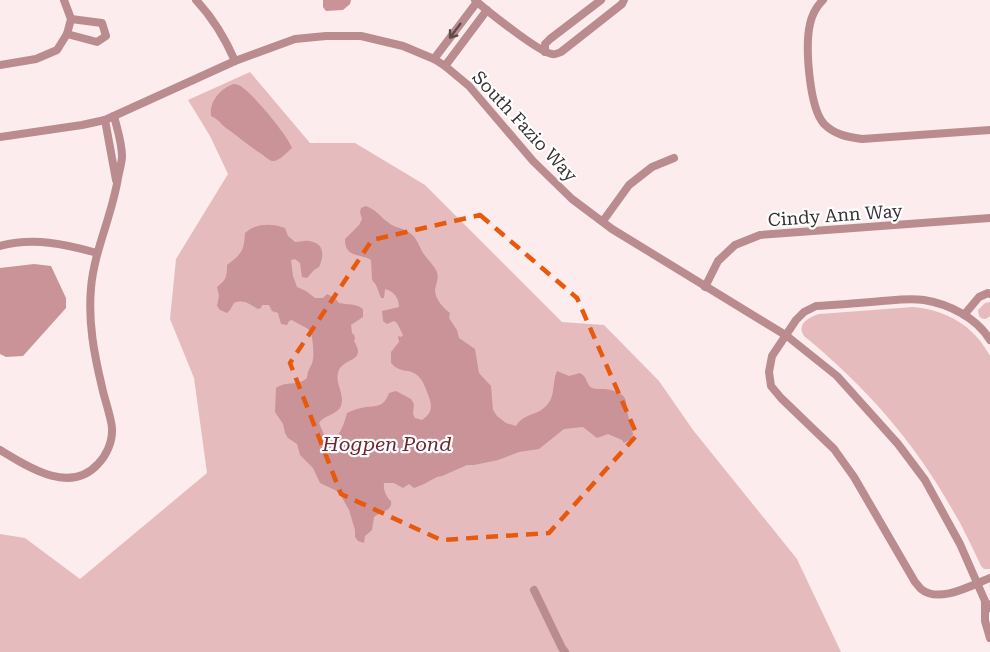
<svg xmlns="http://www.w3.org/2000/svg" width="990" height="652" font-family="'Roboto Serif',serif">
<style>
.green{fill:#e6bbbe}
.water{fill:#c99397}
.lines{fill:none;stroke-linecap:round;stroke-linejoin:round}
.street{stroke:#ba8c8f;stroke-width:8}
.oneway{stroke:#5e4c4d}
.marked{fill:none;stroke:#e8590c;stroke-width:4.5;stroke-dasharray:12 8;stroke-linejoin:round}
.labels{text-anchor:middle;dominant-baseline:central;stroke-width:4.5;stroke-linejoin:round;paint-order:stroke}
.street-label{font-size:18px;fill:#363031;stroke:#fff}
.water-label{font-size:20px;font-style:italic;fill:#6b2832;stroke:#fff}
</style>
<rect width="100%" height="100%" fill="#fceced"/>
<!-- green -->
<g class="green">
<polygon points="250,72 310,143 355,143 425,185 562,322 604,325 659,381 693,430 797,559 841,652 0,652 0,534 25,538 80,579 207,473 194,378 170,319 176,259 228,174 210,136 188,100"/>
<path d="M990 302V316C986 320 982 320 979 316L978 310 985 303Z"/>
<path d="M913 307C947 310 974 326 990 356V569H984L981 566C972 547 963 527 952 509 914 441 863 384 804 336 796 324 809 317 819 314Z"/>
</g>
<!-- water -->
<g class="water">
<polygon points="323,0 351,0 350,4 343,10 326,11 323,7"/>
<path d="M234 84C239 85 240 85 243 88 253 94 289 137 292 148 287 152 279 162 272 161 268 160 264 155 260 153 249 146 240 138 229 130 221 125 221 121 211 116 209 101 221 88 234 84Z"/>
<path d="M366 206C377 210 380 217 389 223 395 228 404 228 410 233 417 238 419 246 423 253 428 260 433 264 437 272 439 279 436 283 435 290 435 299 444 309 450 313L449 318 457 330 459 338 475 349 479 373 491 386 493 410 497 416 506 423 516 426C524 413 536 416 545 407 556 398 552 382 557 371L569 376 580 373C588 377 586 385 592 388 598 390 606 388 611 390 629 395 625 400 628 415 629 421 632 427 633 434L631 439 624 443 622 440 608 434 597 438 583 427 564 429 539 449 519 452 498 460 474 465H467L442 476 437 477 424 484 414 488 409 484 403 488 394 483H384C383 489 386 497 391 501 393 511 380 512 374 517L372 530 365 536 364 543 358 541 355 537V530L349 510 340 494 335 490 320 483 313 468 300 455 297 444 288 438 285 433 283 424 275 412 276 388C287 380 297 387 307 378 308 367 312 367 313 359 314 355 313 333 309 330 308 328 296 323 292 320L289 321 287 325 281 324 278 313 272 311 269 305H262L261 308 258 309C249 304 244 299 234 303L230 310 227 313 220 310 217 306 219 296 217 287C226 280 227 277 227 265 241 254 244 252 245 233 256 223 271 223 285 228L288 236 295 242C300 242 304 240 309 241 325 243 324 256 319 267L314 270 307 278 302 277 300 263 295 259 291 260 293 276 297 287 306 291 315 298H323L327 294 335 298 339 303C348 305 355 303 363 309V317L351 325 352 333 354 335 355 338 354 341C368 363 341 357 338 373 335 383 345 395 341 406 337 415 324 415 319 423L326 439 329 441C341 437 344 423 347 413 353 410 359 408 366 407 379 406 384 406 389 393L396 391 411 399 414 404 413 414 415 418 422 420C434 412 432 404 427 392 425 386 422 379 417 375 408 368 401 374 391 363V352L399 342 398 336 401 337 403 335 397 323 394 321 387 324 383 321 382 311 399 307C399 298 394 291 385 289L384 298H381L376 285 372 280 371 260C359 253 345 258 345 239L359 225 362 219 360 212 361 208Z"/>
<polygon points="34,264 51,266 66,298 66,308 23,356 6,357 0,354 0,268"/>
</g>
<g class="lines">
<!-- street -->
<g class="street">
<path d="M196 0C213 18 225 38 235 61"/>
<path d="M475 0C486 10 540 53 552 54 553 55 559 53 561 52L622 4 624 0"/>
<path d="M823 0C816 7 812 15 810 24 805 46 809 107 824 124 835 135 848 137 862 139L990 130"/>
<polyline points="67,34 97,42 106,36 102,23 71,19"/>
<polyline points="545,52 545,44 550,39 601,0"/>
<polyline points="434,59 477,2"/>
<polyline points="0,65 36,59 57,50 67,34 71,19 64,0"/>
<polyline points="445,66 487,10"/>
<polyline points="105,120 116,180"/>
<polyline points="0,137 82,125 105,120 235,61 295,39 326,36 361,36 403,46 434,59 445,66 469,86 533,161 572,199 612,229 787,336 837,376 898,444 925,480 960,544 985,601 990,608"/>
<polyline points="603,221 629,185 652,167 674,158"/>
<path d="M0 246C33 237 65 244 97 253"/>
<polyline points="705,287 718,261 735,245 760,235 990,218"/>
<polyline points="964,315 979,297 988,293 990,294"/>
<path d="M990 340C977 318 949 304 924 300 910 298 895 300 882 301 860 303 838 305 816 306L804 312 796 320 772 356 769 372 771 386 781 398 834 449 854 477 915 582C917 584 919 587 921 589 939 604 972 585 990 578"/>
<path d="M0 450C28 467 70 495 98 464 106 456 112 443 112 431 113 422 104 398 102 387 94 354 88 322 91 288 94 251 112 216 118 178 119 171 122 163 122 156 122 143 117 128 114 116"/>
<polyline points="534,590 562,648 565,652"/>
<polyline points="985,603 985,621 990,638"/>
</g>
</g>
<!-- one-way arrows -->
<defs><path id="oneway-shaft" d="M-6 0H5M1.5-3L5.5 0L1.5 3" fill="none" stroke-width="1.6" stroke-linecap="round" stroke-linejoin="round" transform="scale(1.5)"/></defs>
<use class="oneway" href="#oneway-shaft" transform="translate(455 31) rotate(127)"/>
<!-- marked area -->
<path class="marked" d="M480 215 577 298 637 435 549 533 441 540 341 494 290 363 372 240Z"/>
<g class="labels">
<!-- street labels -->
<g class="street-label">
<text transform="translate(525 126) rotate(47)">South Fazio Way</text>
<text transform="translate(835 215) rotate(-4)">Cindy Ann Way</text>
</g>
<!-- water labels -->
<g class="water-label">
<text x="387" y="444">Hogpen Pond</text>
</g>
</g>
</svg>
